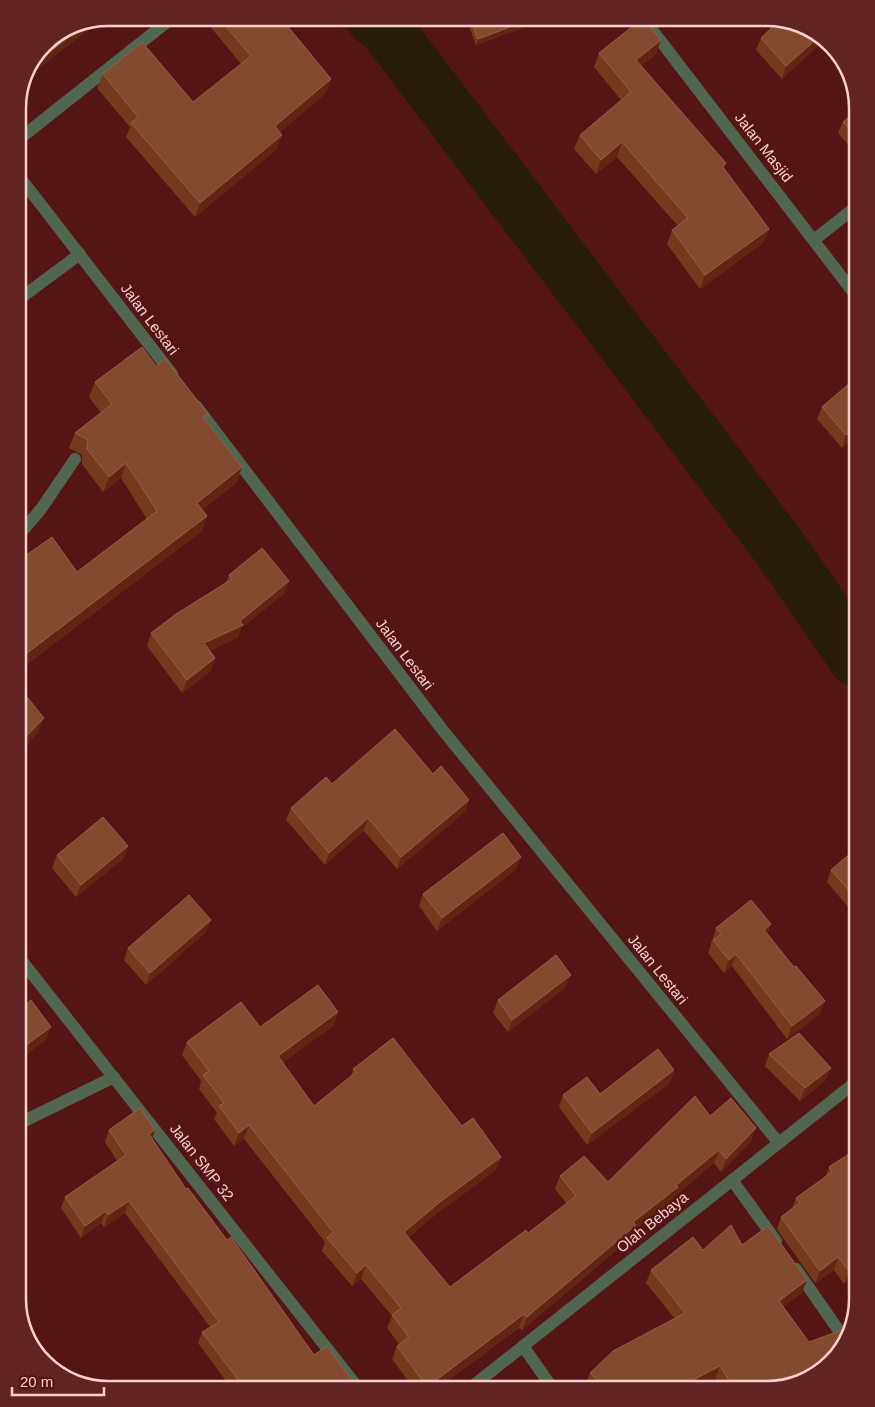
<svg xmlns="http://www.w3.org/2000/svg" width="875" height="1407" font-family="Arial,sans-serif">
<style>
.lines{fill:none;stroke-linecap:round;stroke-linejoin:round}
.river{stroke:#271d08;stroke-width:55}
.minor{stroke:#516651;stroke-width:12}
.wall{fill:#743a1d}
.shaded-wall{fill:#612512}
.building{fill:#824b30;stroke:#956048}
.labels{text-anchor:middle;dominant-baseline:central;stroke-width:5;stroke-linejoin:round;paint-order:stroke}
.street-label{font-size:15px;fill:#fad1cc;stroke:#541514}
.rim{fill:none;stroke:#fad1cc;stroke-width:2.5}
</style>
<rect width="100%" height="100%" fill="#541514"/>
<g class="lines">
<!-- river -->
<polyline class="river" points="373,18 385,27 779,547 857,660"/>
<!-- minor -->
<g class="minor">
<polyline points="643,18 857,297"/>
<polyline points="18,140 172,18"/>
<polyline points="18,175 172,374"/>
<polyline points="814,240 857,206"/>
<polyline points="18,300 80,254"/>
<polyline points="196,406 441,728 778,1142"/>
<polyline points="18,536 41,509 75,459"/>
<polyline points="18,956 359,1389"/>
<polyline points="18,1124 114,1077"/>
<polyline points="732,1180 776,1241"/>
<polyline points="796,1269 846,1341"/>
<polyline points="523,1346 553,1389"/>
<polyline points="469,1389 857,1081"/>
</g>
</g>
<!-- wall -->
<g class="wall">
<polygon points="204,18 281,18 331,79 326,93 280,132 277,149 195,217 126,137 130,127 97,88 103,74 193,102 241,64 204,19"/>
<polygon points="466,18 549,18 476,45"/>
<polygon points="74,24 37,70 34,66 44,44"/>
<polygon points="817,33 782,79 756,50 761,38"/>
<polygon points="599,53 656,54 641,66 724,169 769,229 763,243 700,289 667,244 672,230 678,226 617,157 596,174 574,149 580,135 621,100 594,67"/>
<polygon points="858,109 858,156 838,133 843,122"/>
<polygon points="156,366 205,420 242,467 237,482 202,510 207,516 202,531 18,671 18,561 77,572 147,519 121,478 103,492 82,464 82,455 69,448 75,433 101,413 89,397 95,382"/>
<polygon points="822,407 858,434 842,448 817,419"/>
<polygon points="229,575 284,594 241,628 238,637 210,651 215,658 211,671 182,693 147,646 151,633 226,583"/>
<polygon points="433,774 469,800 465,812 397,869 364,831 325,865 286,820 291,808 332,784"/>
<polygon points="128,846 123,859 76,897 52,868 57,855"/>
<polygon points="858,847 858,919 827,882 831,870"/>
<polygon points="521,857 516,869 437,931 419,906 423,894"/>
<polygon points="771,924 767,935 820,1014 787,1039 732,966 724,973 708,953 716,928"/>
<polygon points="206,932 146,985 124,960 128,948"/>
<polygon points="566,987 508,1032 493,1013 498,1000"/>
<polygon points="338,1012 333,1026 282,1063 314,1106 351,1076 353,1069 462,1126 501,1157 496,1170 435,1215 408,1238 450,1287 528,1233 567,1204 555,1189 560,1176 608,1182 710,1116 751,1141 721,1172 714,1163 675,1196 673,1201 634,1230 631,1238 522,1330 519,1328 437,1389 414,1389 392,1359 397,1346 399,1344 387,1328 392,1316 361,1279 352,1286 322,1251 325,1242 244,1139 234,1146 214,1119 217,1113 199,1089 201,1081 182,1055 187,1042"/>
<polygon points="769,1054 826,1080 800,1101 765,1066"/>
<polygon points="674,1070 670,1083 587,1145 559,1107 563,1095 600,1094"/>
<polygon points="109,1130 155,1130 152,1139 186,1189 314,1355 358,1389 232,1389 198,1343 202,1332 210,1327 125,1213 104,1227 101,1223 81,1238 61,1208 65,1197 117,1161 105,1142"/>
<polygon points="857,1154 858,1289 853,1277 844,1284 834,1270 815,1283 777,1229 781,1217 792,1208 796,1198 825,1178 829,1167"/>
<polygon points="742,1245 802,1293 783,1307 766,1390 722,1389 715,1379 695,1389 589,1389 585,1386 590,1373 675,1319 646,1283 651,1270 703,1250"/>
</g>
<!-- shaded-wall -->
<g class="shaded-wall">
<polygon points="104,18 37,70 42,58 89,21"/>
<polygon points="534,18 549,18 476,45 478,39"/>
<polygon points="820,36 824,41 782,79 786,66"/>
<polygon points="661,40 656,54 631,74 636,60"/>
<polygon points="331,79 326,93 270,140 275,126"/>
<polygon points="282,135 277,149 195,217 200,203"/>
<polygon points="622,142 617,157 596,174 601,160"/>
<polygon points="769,229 763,243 700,289 705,275"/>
<polygon points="858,426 858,434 842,448 846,435"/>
<polygon points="126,463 121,478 103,492 109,477"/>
<polygon points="242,467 237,482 192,518 197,503"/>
<polygon points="207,516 202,531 18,671 18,660"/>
<polygon points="289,581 284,594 241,628 238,637 199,656 204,643 240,621"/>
<polygon points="215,658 211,671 182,693 187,680"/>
<polygon points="44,718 38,733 18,755 18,745"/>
<polygon points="469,800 465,812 397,869 401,857"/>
<polygon points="368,818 364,831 325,865 329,853"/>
<polygon points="128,846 123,859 76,897 81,885"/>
<polygon points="521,857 516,869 437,931 442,918"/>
<polygon points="211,920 206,932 146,985 150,973"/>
<polygon points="771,924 766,936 764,930"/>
<polygon points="736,954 732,966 724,973 729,960"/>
<polygon points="571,975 566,987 508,1032 512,1020"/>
<polygon points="825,1001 820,1014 787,1039 792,1026"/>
<polygon points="338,1012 333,1026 273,1070 278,1056"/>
<polygon points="51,1027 46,1040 18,1061 18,1051"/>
<polygon points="831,1068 826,1080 800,1101 805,1088"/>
<polygon points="674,1070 670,1083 587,1145 592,1133"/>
<polygon points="24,1100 19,1112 18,1114 18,1105"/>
<polygon points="249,1125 244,1139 234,1146 239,1133"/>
<polygon points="756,1128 751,1141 721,1172 726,1159"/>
<polygon points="155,1130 151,1142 149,1134"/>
<polygon points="719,1150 714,1163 675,1196 673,1201 634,1230 631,1238 522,1330 527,1317 633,1222"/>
<polygon points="501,1157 496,1170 435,1215 399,1246 404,1232 440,1202"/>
<polygon points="129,1201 125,1213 104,1227 108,1215"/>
<polygon points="106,1211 101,1223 81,1238 85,1226"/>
<polygon points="838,1257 834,1270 815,1283 820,1271"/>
<polygon points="366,1265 361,1279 352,1286 357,1273"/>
<polygon points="858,1265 853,1277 844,1284 849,1271"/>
<polygon points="807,1280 802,1293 774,1314 779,1301"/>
<polygon points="524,1314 519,1328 437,1389 426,1389 427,1387"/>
<polygon points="720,1366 715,1379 695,1389 675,1389"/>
</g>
<!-- building -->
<g class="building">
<polygon points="219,18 281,18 331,79 275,126 282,135 200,203 131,123 138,117 103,74 142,42 193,102 251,56"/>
<polygon points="470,18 534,18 478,39"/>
<polygon points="643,18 661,40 636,60 726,163 723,167 769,229 705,275 672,230 688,218 622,142 601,160 580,135 631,92 599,53"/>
<polygon points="780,20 817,33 820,36 786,66 761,38"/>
<polygon points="89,21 42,58 39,55 44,44 74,24"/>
<polygon points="858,109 858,139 843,122"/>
<polygon points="142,347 156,366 165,359 173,369 208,414 203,417 242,467 197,503 207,516 18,660 18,561 52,537 77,572 157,511 126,463 109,477 87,449 88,440 75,433 112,404 95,382"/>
<polygon points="858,376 858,426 846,435 822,407"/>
<polygon points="262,548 289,581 240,621 243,625 204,643 215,658 187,680 151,633 176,614 232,579 229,575"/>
<polygon points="18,686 44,718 18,745"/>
<polygon points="395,729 433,774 441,766 469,800 401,857 368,818 329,853 291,808 326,777 332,784"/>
<polygon points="103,817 128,846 81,885 57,855"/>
<polygon points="503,833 521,857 442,918 423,894"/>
<polygon points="858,847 858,901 831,870"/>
<polygon points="189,895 211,920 150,973 128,948"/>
<polygon points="751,900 771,924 764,930 794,967 796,966 825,1001 792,1026 736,954 729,960 713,940 721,934 716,928"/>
<polygon points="556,955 571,975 512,1020 498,1000"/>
<polygon points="318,985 338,1012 278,1056 314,1106 356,1072 353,1069 393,1038 462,1126 473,1118 501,1157 440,1202 404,1232 450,1287 526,1230 528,1233 576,1196 560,1176 584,1156 608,1182 695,1096 710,1116 731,1098 756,1128 726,1159 719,1150 676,1185 678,1187 633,1222 636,1225 527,1317 524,1314 427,1387 397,1346 409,1337 392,1315 401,1308 366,1265 357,1273 327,1238 333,1232 249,1125 239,1133 219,1106 224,1103 203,1075 209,1071 187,1042 241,1002 260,1027"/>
<polygon points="31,1000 51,1027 18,1051 18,1011"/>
<polygon points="799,1033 831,1068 805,1088 769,1054"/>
<polygon points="658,1049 674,1070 592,1133 563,1095 587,1077 600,1094"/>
<polygon points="18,1091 24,1100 18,1105"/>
<polygon points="140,1108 155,1130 149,1134 186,1189 188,1188 227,1240 231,1237 314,1355 327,1346 358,1389 245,1389 202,1332 219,1322 129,1201 108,1215 106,1211 85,1226 65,1197 126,1155 109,1130"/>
<polygon points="855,1150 858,1154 858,1265 849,1271 838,1257 820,1271 781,1217 800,1203 796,1198 832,1172 829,1167"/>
<polygon points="731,1225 742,1245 768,1226 807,1280 779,1301 809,1342 842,1330 848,1336 845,1344 807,1380 766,1390 735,1389 720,1366 675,1389 606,1389 590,1373 613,1351 685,1313 651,1270 693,1237 703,1250"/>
</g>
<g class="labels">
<!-- street labels -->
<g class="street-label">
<text transform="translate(764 147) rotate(52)">Jalan Masjid</text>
<text transform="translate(150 319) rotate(53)">Jalan Lestari</text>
<text transform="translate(405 654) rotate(53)">Jalan Lestari</text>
<text transform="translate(658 969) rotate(51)">Jalan Lestari</text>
<text transform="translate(202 1162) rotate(52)">Jalan SMP 32</text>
<text transform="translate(652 1222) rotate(-39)">Olah Bebaya</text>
</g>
</g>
<!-- crop -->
<path d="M0 0H875V1407H0ZM108 26H767A82 82 0 0 1 849 108V1299A82 82 0 0 1 767 1381H108A82 82 0 0 1 26 1299V108A82 82 0 0 1 108 26Z" fill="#612423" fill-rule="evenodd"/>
<path class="rim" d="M108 26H767A82 82 0 0 1 849 108V1299A82 82 0 0 1 767 1381H108A82 82 0 0 1 26 1299V108A82 82 0 0 1 108 26Z"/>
<!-- scale -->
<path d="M12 1387v8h92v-8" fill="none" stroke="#fad1cc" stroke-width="2.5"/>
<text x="20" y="1387" font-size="15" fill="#fad1cc" stroke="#541514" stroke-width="4" paint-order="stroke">20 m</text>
</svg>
